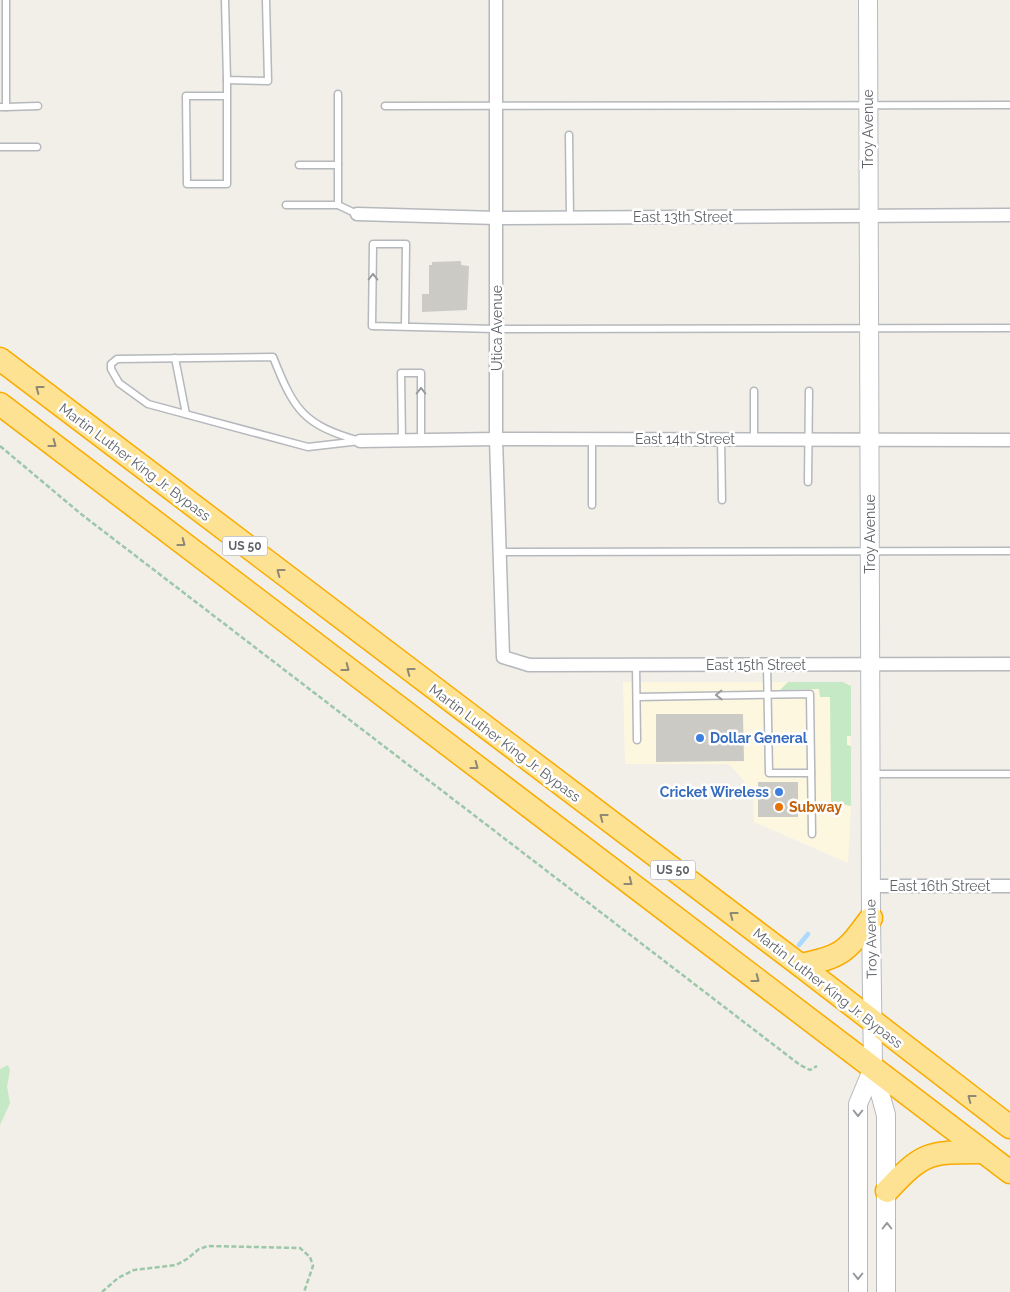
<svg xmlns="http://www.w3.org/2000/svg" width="1010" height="1292" font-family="Raleway,sans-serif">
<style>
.commercial{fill:#fef7e0}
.green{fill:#c5e8c5}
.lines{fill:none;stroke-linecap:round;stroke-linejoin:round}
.stream{stroke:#aadaff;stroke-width:4.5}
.building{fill:#cccac5}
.lane-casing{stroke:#b5b8bc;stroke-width:9}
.street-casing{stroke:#b5b8bc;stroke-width:15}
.secondary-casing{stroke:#b6babf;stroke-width:20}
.highway-casing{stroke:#f9ab00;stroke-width:25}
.path{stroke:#9cc7a9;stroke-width:2.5;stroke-dasharray:5 2.5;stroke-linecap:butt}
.lane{stroke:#fff;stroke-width:6}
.street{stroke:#fff;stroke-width:12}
.secondary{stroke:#fff;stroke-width:18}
.highway{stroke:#fde293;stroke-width:22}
.oneway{stroke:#979a9d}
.oneway2{stroke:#8e8975}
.shop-dot{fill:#3f7fe0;stroke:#fff;stroke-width:2}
.food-dot{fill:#e8710a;stroke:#fff;stroke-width:2}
.labels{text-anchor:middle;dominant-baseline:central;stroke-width:5;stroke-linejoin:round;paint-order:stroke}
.shield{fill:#fff;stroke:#8f9295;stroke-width:1}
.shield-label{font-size:12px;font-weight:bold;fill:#5f6368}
.street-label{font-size:14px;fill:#5f6368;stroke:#fff}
.shop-label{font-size:14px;font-weight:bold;fill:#366cbe;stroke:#fff;text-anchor:start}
.food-label{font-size:14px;font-weight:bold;fill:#c56008;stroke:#fff;text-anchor:start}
</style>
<rect width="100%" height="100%" fill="#f1efe8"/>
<!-- commercial -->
<polygon class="commercial" points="623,682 843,682 850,684 851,806 848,863 754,822 753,791 729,764 625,764"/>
<!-- green -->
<g class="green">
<polygon points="788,682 843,682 851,686 851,736 847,736 847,745 851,746 851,806 831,802 830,697 820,697 819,689 780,690"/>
<polygon points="8,1065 10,1070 7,1087 10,1103 0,1125 0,1069"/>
</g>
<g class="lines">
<!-- stream -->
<polyline class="stream" points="799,945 808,934"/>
</g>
<!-- building -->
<g class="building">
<polygon points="461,261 461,265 469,266 467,310 422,312 422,294 429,294 429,265 432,265 432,262"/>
<polygon points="656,714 743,714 744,761 656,762"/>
<rect x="758" y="782" width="40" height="35"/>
</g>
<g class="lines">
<!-- lane casing -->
<g class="lane-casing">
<g id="lane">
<polyline points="225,0 227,80 268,81 266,0"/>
<polyline points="227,80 227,184 187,184 186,96 227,96"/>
<polyline points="385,106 1010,105"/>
<polyline points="0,107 6,107 6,0"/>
<polyline points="6,107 38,106"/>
<polyline points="569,135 570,218"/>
<polyline points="0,147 37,147"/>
<polyline points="299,165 338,165"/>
<polyline points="286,205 338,205 357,214"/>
<polyline points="338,205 338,94"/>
<polyline points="405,327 406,244 373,244 372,326 496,329 1010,328"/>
<path d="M273 357C294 410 303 425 360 441L308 447 148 404 119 383 111 369V364L117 359Z"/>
<polyline points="175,358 186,414"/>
<polyline points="721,439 722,500"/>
<polyline points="754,439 754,391"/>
<polyline points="402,441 401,373 421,373 421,440"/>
<polyline points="808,482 809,391"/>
<polyline points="592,505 592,439"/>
<polyline points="500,552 1010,551"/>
<polyline points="636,665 637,740"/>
<polyline points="767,665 769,773 811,773"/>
<polyline points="637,697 810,694 812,834"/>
<polyline points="871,774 1010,774"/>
</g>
</g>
<!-- street casing -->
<g class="street-casing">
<g id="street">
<polyline points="496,0 496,439 503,657 529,665 1010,664"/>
<polyline points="357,214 497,218 1010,215"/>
<polyline points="360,441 496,439 1010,440"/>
<polyline points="870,886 1010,886"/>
</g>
</g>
<!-- secondary casing -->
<g class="secondary-casing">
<g id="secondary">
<polyline points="868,0 871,918 873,1068 886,1115 886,1292"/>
<polyline points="858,1292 858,1104 873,1068"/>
</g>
</g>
<!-- highway casing -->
<g class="highway-casing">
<g id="highway">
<polyline points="0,359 800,965 1010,1127"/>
<polyline points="0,404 1010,1172"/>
<path d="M800 965C842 957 846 952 871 918"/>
<path d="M887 1191C924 1151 930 1152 983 1152"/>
</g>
</g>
<!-- path -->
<g class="path">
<polyline points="0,446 81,514 800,1065 810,1070 817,1066"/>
<polyline points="747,738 758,738"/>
<polyline points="102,1292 118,1278 134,1270 176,1265 187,1259 199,1249 208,1246 300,1248 310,1257 313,1266 304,1292"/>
</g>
<!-- lane -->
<use href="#lane" class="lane"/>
<!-- street -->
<use href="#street" class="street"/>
<!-- secondary -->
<use href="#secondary" class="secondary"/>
<!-- highway -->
<use href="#highway" class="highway"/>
</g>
<!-- one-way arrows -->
<defs><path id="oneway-chevron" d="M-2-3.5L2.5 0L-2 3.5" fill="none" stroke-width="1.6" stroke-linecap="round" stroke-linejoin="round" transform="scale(1.25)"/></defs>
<g class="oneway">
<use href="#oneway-chevron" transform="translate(373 277) rotate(-90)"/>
<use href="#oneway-chevron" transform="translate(421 391) rotate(-90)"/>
<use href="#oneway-chevron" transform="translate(719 695) rotate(179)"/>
<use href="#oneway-chevron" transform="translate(858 1113) rotate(90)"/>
<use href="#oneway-chevron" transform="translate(887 1226) rotate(-90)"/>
<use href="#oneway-chevron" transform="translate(858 1276) rotate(90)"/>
</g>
<g class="oneway2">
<use href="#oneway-chevron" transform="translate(39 389) rotate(-143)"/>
<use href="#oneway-chevron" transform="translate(53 444) rotate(37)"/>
<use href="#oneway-chevron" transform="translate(182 543) rotate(37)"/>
<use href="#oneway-chevron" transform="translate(280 572) rotate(-143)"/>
<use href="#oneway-chevron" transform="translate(346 668) rotate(37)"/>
<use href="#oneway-chevron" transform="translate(410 671) rotate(-143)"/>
<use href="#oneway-chevron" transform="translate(475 766) rotate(37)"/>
<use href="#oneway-chevron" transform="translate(603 817) rotate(-143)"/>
<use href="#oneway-chevron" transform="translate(629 882) rotate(38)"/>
<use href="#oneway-chevron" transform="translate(733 915) rotate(-143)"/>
<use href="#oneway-chevron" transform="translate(756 979) rotate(37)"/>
<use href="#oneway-chevron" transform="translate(971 1098) rotate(-143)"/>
</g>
<!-- markers -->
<g class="shop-dot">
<circle cx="700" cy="738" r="5"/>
<circle cx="779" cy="792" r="5"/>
</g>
<circle class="food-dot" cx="779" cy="807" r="5"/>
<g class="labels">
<!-- shield labels -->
<g class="shield">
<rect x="222.5" y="536.5" width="45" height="19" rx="4"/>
<rect x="650.5" y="860.5" width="45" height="19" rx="4"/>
</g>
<g class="shield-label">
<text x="245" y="546">US 50</text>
<text x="673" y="870">US 50</text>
</g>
<!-- street labels -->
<g class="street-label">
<text transform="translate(868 129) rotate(-90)">Troy Avenue</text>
<text x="683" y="217">East 13th Street</text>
<text transform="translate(497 328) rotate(-90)">Utica Avenue</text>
<text x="685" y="439">East 14th Street</text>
<text transform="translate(135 462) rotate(37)">Martin Luther King Jr. Bypass</text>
<text transform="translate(870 534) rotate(-90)">Troy Avenue</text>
<text x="756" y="665">East 15th Street</text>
<text transform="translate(505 743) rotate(37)">Martin Luther King Jr. Bypass</text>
<text x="940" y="886">East 16th Street</text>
<text transform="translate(871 939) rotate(-91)">Troy Avenue</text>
<text transform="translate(828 988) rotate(38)">Martin Luther King Jr. Bypass</text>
</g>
<!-- shop labels -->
<g class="shop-label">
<text x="710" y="738">Dollar General</text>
<text x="769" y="792" text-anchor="end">Cricket Wireless</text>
</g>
<!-- food labels -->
<g class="food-label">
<text x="789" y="807">Subway</text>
</g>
</g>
</svg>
